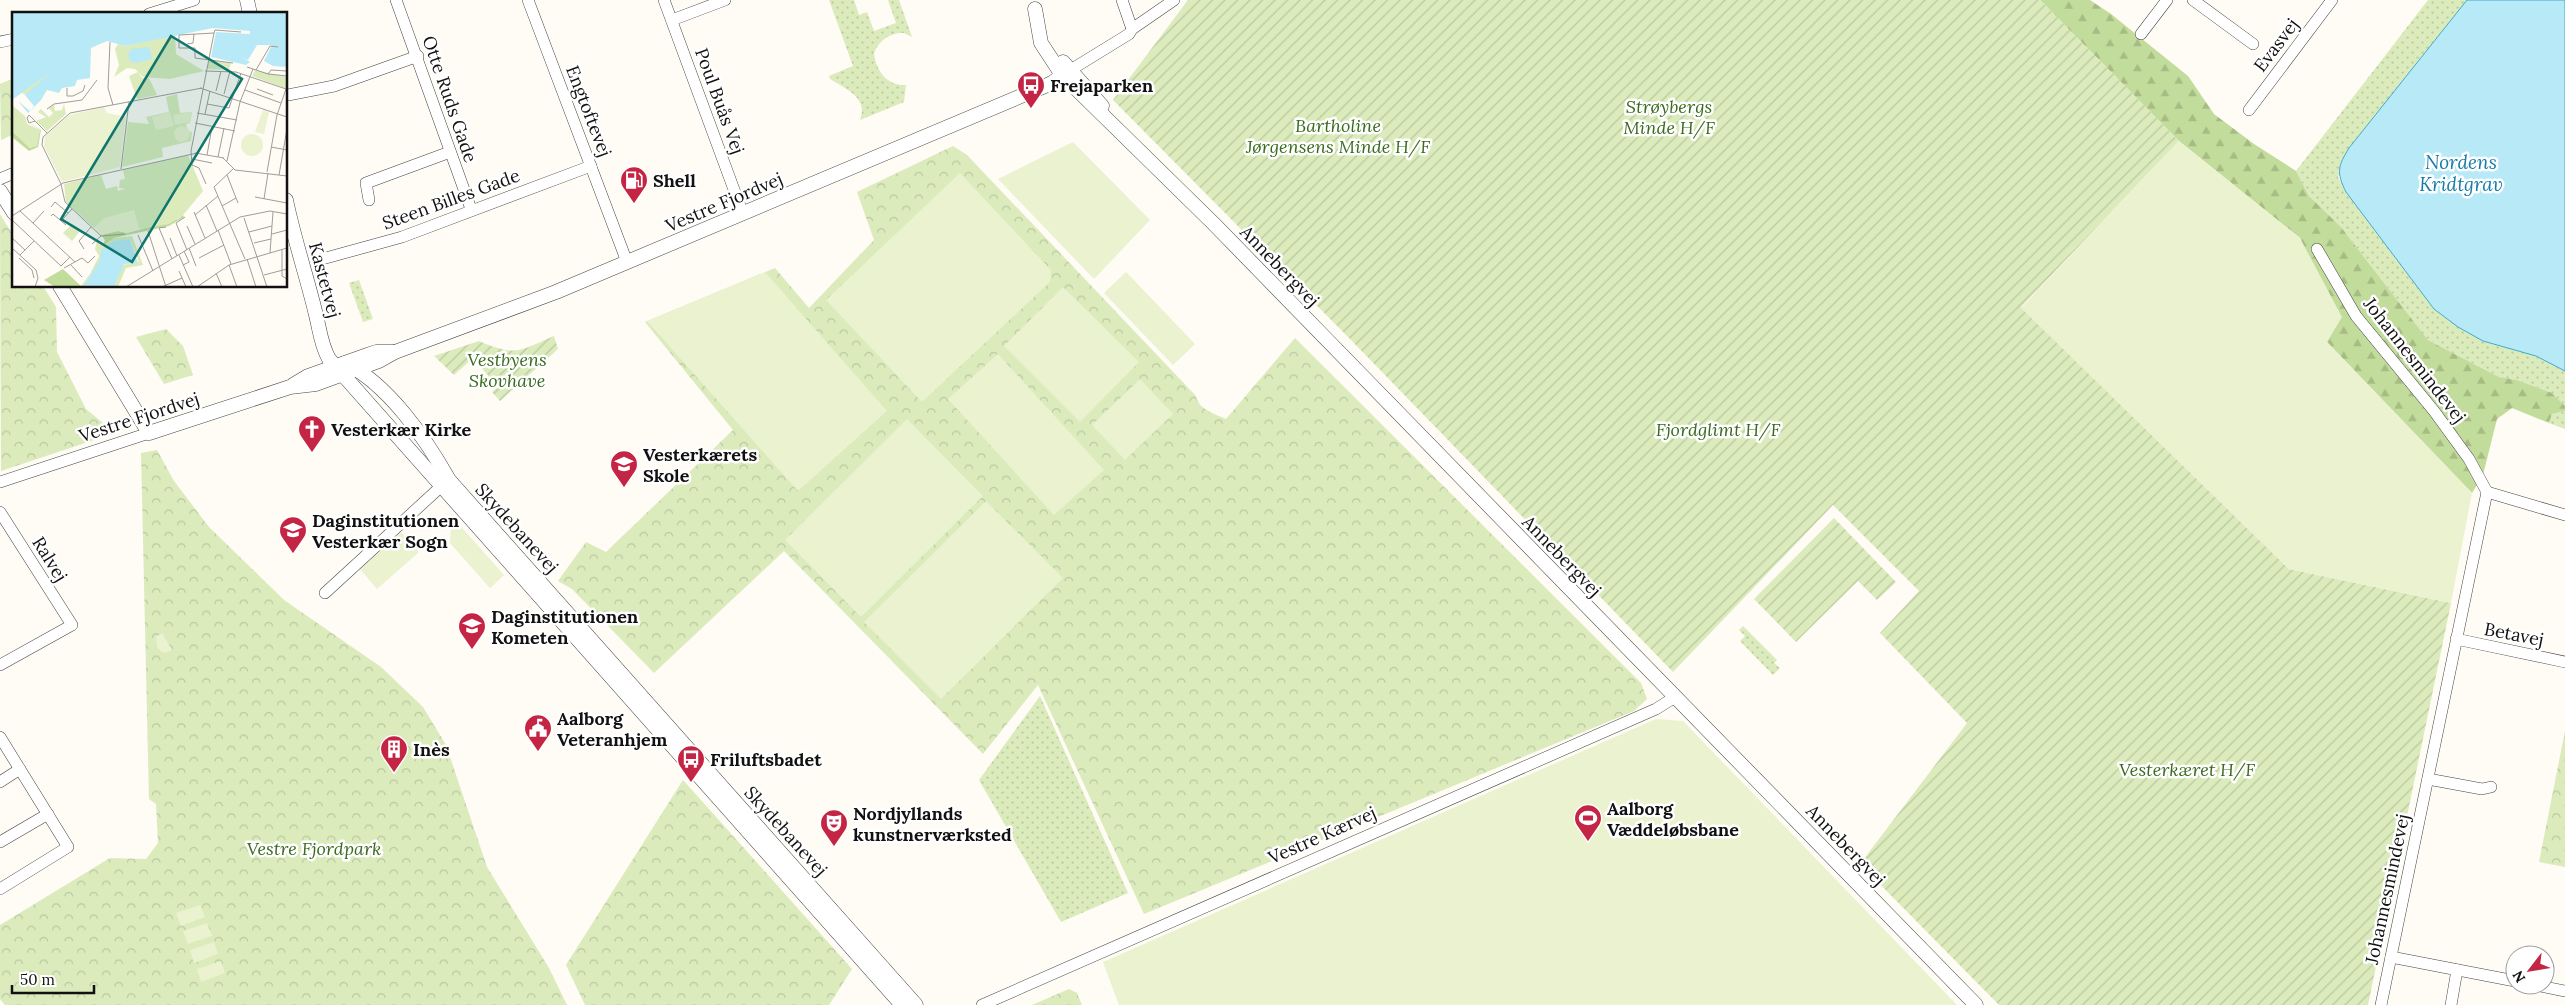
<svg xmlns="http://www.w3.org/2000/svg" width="2565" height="1005" font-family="Lora,serif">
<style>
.grass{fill:url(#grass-dots)}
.forest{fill:url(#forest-firs)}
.park{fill:url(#park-crowns)}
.garden{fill:url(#garden-furrows)}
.pitch{fill:#ebf2cf}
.water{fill:#b8e9f7;stroke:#3eabd0}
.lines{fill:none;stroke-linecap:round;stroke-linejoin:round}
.minor-casing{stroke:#444;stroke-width:12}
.tertiary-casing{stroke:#444;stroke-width:15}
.minor{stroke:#fff;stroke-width:11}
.tertiary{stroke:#fff;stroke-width:14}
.labels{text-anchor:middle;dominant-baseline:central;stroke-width:5;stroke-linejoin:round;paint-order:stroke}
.street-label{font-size:18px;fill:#111;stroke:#fff}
.poi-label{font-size:18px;font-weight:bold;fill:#111;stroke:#fff;text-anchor:start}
.park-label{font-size:18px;font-style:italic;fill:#396b1e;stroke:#fff}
.water-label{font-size:19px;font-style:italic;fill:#167ca7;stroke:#fff}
.inset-river{fill:none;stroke:#b8e9f7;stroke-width:2.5}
.inset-road{fill:none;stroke:#a09d9a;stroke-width:1}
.view{fill:#0f766e;fill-opacity:0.15;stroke:#0f766e;stroke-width:2.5}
.inset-edge{fill:none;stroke:#111;stroke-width:2.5}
</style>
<defs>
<pattern id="grass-dots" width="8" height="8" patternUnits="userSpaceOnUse" patternTransform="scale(1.25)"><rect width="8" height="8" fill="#dbebbc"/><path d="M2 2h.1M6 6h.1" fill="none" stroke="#bbc8a1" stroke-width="1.8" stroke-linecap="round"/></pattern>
<pattern id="forest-firs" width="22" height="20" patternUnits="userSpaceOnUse" patternTransform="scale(1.25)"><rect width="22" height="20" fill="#c2dc9b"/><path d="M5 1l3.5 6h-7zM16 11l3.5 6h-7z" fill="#a6bc84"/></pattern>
<pattern id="park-crowns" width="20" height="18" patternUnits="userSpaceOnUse" patternTransform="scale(1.25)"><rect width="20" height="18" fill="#dbebbc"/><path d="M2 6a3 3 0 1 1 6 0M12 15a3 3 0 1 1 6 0" fill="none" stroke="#bbc8a1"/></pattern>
<pattern id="garden-furrows" width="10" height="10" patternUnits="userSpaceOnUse" patternTransform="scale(1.25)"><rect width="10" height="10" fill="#dbebbc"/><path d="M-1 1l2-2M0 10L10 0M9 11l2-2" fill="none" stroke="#bbc8a1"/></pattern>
</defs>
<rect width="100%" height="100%" fill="#fffbf5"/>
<!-- grass -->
<g class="grass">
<path d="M829 0H854L859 15 867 12 874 31 896 23 888 0H899L912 37 904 33C891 32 879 40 874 53 876 71 887 86 906 85L904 102 860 120C869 98 846 89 830 79L829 76 853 66Z"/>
<polygon points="2428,0 2467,0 2349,148 2338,177 2346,192 2434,309 2483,341 2536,356 2565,371 2565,406 2552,393 2517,380 2499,377 2428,340 2341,227 2309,196 2296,171"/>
<polygon points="359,280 373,319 363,322 349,283"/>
<polygon points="2565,411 2565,429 2549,423 2552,414"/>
<polygon points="1743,626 1777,660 1774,663 1780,668 1773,675 1740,641 1745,636 1739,630"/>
<polygon points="1040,696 1128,893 1061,922 979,780"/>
</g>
<!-- forest -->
<polygon class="forest" points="2040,0 2090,0 2111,14 2188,76 2214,114 2254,144 2296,171 2309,196 2341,227 2428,340 2499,377 2517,380 2552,393 2565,406 2565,411 2552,414 2549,423 2512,408 2497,419 2483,475 2472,493 2327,342 2300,238 2179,141"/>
<!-- park -->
<g class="park">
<polygon points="14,78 14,134 1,140 0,84"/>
<path d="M953 146 967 155 1196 396C1198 409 1215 414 1226 419L1295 338 1641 683 1647 699 1634 711 1144 914 1038 685 983 754 784 551 654 673 572 589 558 581 586 542 606 552 733 430 645 322 775 268 809 308 874 240 857 192Z"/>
<polygon points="0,214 14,237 14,286 43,286 56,307 57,352 86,409 115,433 1,471"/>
<polygon points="166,329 183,346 193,375 164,384 136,337"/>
<polygon points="157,450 174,481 209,527 284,600 381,667 423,707 446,745 487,867 549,968 567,1005 5,1005 0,999 0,925 110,858 146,859 158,843 156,804 149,799 141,453"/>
<polygon points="2565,731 2565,867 2539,862"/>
<polygon points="683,780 852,969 829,1005 585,1005 566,965"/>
<polygon points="1069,989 1077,993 1082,1005 1032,1005"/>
</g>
<!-- garden -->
<g class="garden">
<polygon points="1188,0 2040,0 2179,141 2021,307 2289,569 2451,603 2368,1005 1999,1005 1860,864 1967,723 1880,633 1919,591 1833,505 1673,672 1351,340 1113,100"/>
<path d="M554 336 558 349 500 401 492 392 498 387 473 358 454 375 434 356 479 341C516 357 519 351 554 336Z"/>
<polygon points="1834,518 1896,582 1877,600 1858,581 1796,642 1754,599"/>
</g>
<!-- pitch -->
<g class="pitch">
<polygon points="2179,141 2300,238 2342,317 2327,342 2472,493 2451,603 2289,569 2021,308"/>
<polygon points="1073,142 1150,220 1094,279 998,179"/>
<polygon points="960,173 1051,270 1050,282 922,402 826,300"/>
<polygon points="765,272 887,411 798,491 647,321"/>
<polygon points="1126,272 1195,344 1173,365 1104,293"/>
<polygon points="1063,287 1139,362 1080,422 1004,346"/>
<polygon points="998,354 1104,470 1054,515 948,399"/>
<polygon points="1140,379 1173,414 1125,460 1092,425"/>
<polygon points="907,419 983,496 861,617 785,540"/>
<polygon points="986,501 1063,578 941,699 864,622"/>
<polygon points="455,520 504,575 490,588 450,543 451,524"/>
<polygon points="401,532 419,552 377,589 360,569"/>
<path d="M162 633 172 650C166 654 161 653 157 647L156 637Z"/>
<polygon points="1656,719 1683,721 1957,1005 1119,1005 1103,962"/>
<polygon points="200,905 205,917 181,926 176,913"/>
<polygon points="207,923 212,936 188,944 183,931"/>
<polygon points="214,942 218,954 194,963 190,950"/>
<polygon points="221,961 225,973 201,982 197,969"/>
</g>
<!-- water -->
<path class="water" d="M2467 0H2565V371L2536 356 2483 341 2458 327 2434 309 2346 192C2336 172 2338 166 2349 148Z"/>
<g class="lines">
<!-- minor casing -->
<g class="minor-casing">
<g id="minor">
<polyline points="396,0 471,209"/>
<polyline points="528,0 627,262"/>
<polyline points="664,0 743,214"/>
<polyline points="1122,0 1132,29"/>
<polyline points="2193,0 2253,44"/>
<polyline points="149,14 194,0"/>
<polyline points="672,20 725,0"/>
<polyline points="2141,34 2167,0"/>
<polyline points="0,42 14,39"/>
<polyline points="1064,74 1129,34 1132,29 1174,0"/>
<polyline points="288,95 334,86 418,56"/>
<polyline points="2249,110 2332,0"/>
<polyline points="0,179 14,173"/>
<polyline points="369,200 366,183 450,152"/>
<polyline points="2317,249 2356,316 2434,411 2469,459 2487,492 2381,1005"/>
<polyline points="322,259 402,237 591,166"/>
<polyline points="0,482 149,433"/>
<polyline points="2487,492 2565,515"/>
<polyline points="0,512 72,625 0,665"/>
<polyline points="325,593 447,481"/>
<polyline points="2456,639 2565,662"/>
<polyline points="0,737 68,847 0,889"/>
<polyline points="2428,779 2482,789 2491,787"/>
<polyline points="0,782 20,769"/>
<polyline points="0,842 48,814"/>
<polyline points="2391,957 2515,981"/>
<polyline points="2535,985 2565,991"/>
<polyline points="982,1005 1656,709 1675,697"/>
<polyline points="2451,1005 2457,970"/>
</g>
</g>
<!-- tertiary casing -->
<g class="tertiary-casing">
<g id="tertiary">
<polyline points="247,0 250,14"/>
<polyline points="1035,9 1041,43 1062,75 1214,224 1976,1005"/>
<polyline points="1063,62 1102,106"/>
<polyline points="0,191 14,213"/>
<path d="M286 200C294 239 307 277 316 315 320 331 321 345 329 359L902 1005"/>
<polyline points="60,286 149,433 290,387 316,384 379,361 395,352 556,292 1052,83 1062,75"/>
<path d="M345 363C388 384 426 439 449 480L916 1005"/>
<polyline points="293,385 308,376 367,355 376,352 394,352"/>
</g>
</g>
<!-- minor -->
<use href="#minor" class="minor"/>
<!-- tertiary -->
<use href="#tertiary" class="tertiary"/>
</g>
<!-- icons -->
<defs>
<g id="bus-pin" transform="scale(1.4375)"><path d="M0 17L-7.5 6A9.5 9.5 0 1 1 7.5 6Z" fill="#c52544" stroke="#fff"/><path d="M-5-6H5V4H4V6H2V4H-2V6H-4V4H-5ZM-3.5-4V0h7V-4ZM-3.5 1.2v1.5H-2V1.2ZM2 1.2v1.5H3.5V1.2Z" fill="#fff"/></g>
<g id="fuel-pin" transform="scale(1.4375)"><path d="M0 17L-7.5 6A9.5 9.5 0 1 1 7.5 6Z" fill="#c52544" stroke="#fff"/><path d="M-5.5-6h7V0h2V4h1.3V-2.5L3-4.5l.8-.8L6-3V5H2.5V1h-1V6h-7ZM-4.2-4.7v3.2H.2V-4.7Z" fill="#fff"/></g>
<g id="church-pin" transform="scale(1.4375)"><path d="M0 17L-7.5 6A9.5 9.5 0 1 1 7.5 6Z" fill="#c52544" stroke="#fff"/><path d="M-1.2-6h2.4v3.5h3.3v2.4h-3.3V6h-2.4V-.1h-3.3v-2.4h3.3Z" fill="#fff"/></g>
<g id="school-pin" transform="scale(1.4375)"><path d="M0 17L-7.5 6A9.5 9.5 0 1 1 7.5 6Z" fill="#c52544" stroke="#fff"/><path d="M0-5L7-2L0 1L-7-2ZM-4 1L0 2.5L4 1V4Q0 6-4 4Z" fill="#fff"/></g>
<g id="civic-pin" transform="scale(1.4375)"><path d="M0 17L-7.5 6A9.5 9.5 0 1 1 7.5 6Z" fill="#c52544" stroke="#fff"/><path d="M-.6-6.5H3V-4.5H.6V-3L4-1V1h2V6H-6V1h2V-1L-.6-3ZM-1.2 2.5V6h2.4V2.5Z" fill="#fff"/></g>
<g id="building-pin" transform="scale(1.4375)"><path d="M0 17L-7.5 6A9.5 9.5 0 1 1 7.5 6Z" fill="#c52544" stroke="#fff"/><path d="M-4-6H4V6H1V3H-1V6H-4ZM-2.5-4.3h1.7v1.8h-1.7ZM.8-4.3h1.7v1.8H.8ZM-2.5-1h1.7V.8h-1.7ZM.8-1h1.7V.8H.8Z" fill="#fff"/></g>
<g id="stadium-pin" transform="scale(1.4375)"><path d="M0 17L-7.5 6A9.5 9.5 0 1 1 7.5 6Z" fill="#c52544" stroke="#fff"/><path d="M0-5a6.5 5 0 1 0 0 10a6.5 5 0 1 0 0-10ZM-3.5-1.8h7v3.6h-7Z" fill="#fff"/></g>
<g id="theatre-pin" transform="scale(1.4375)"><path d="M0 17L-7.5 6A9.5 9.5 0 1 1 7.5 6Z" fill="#c52544" stroke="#fff"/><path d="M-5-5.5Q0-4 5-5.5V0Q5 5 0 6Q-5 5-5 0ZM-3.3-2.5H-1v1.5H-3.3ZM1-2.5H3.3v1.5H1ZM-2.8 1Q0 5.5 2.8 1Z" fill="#fff"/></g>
</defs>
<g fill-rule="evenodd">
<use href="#bus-pin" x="1031" y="85"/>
<use href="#fuel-pin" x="634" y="180"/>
<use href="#church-pin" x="312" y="429"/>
<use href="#school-pin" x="624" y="464"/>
<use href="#school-pin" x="293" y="530"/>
<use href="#school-pin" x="472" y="626"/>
<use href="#civic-pin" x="538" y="728"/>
<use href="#building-pin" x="394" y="749"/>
<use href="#bus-pin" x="691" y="759"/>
<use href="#stadium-pin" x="1588" y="818"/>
<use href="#theatre-pin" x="834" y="823"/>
</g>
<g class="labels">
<!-- street labels -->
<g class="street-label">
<text transform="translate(2276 45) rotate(-53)">Evasvej</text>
<text transform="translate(450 99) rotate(71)">Otte Ruds Gade</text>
<text transform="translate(720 101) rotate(70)">Poul Buås Vej</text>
<text transform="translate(589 111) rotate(69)">Engtoftevej</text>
<text transform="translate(451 199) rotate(-20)">Steen Billes Gade</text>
<text transform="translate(724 202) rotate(-23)">Vestre Fjordvej</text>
<text transform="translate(1280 266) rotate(46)">Annebergvej</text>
<text transform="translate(325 280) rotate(75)">Kastetvej</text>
<text transform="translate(2415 360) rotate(52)">Johannesmindevej</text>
<text transform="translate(139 417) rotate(-18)">Vestre Fjordvej</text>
<text transform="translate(517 528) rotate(48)">Skydebanevej</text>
<text transform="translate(1562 556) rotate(46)">Annebergvej</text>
<text transform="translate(50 559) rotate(58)">Ralvej</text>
<text transform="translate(2514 634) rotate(11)">Betavej</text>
<text transform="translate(786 831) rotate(48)">Skydebanevej</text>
<text transform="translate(1322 835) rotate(-24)">Vestre Kærvej</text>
<text transform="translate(1846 845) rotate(46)">Annebergvej</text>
<text transform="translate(2387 889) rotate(-78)">Johannesmindevej</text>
</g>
<!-- poi labels -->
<g class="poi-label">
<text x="1050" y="85">Frejaparken</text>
<text x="653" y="180">Shell</text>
<text x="331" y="429">Vesterkær Kirke</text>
<text x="643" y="454">Vesterkærets<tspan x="643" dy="21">Skole</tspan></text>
<text x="312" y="520">Daginstitutionen<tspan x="312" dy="21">Vesterkær Sogn</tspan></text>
<text x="491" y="616">Daginstitutionen<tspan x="491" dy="21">Kometen</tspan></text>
<text x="557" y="718">Aalborg<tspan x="557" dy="21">Veteranhjem</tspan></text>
<text x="413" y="749">Inès</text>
<text x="710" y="759">Friluftsbadet</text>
<text x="1607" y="808">Aalborg<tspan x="1607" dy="21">Væddeløbsbane</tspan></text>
<text x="853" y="813">Nordjyllands<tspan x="853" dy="21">kunstnerværksted</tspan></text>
</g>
<!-- park labels -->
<g class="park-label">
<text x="1669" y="106">Strøybergs<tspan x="1669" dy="21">Minde H/F</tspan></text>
<text x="1338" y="125">Bartholine<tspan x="1338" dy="21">Jørgensens Minde H/F</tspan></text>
<text x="507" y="359">Vestbyens<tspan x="507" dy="21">Skovhave</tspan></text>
<text x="1718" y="429">Fjordglimt H/F</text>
<text x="2187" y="769">Vesterkæret H/F</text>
<text x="314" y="848">Vestre Fjordpark</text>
</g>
<!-- water labels -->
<g class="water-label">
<text x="2461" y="162">Nordens<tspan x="2461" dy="22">Kridtgrav</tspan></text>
</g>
</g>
<!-- overview -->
<g transform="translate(12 12)">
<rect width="275" height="275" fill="#fffbf5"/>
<path d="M38 59 37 64 13 83 9 80ZM42 92 43 99 50 98 52 92 54 102 35 119 24 109 34 105 26 100 29 97 37 105 41 101 37 96ZM120 224 131 253 114 256 106 275 102 274 110 253 127 250 118 227 100 230 72 274 57 275 69 274 78 262 87 244 83 237 85 229 88 233 102 226Z" fill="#dbebbc"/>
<path d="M13 108 29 118 26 135 17 139 0 125V119L18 136 24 134 28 118ZM171 203 172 205 157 214 102 226 91 233 93 228 89 223 106 219 115 221 166 207ZM51 257 69 274 43 275 32 268Z" fill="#c2dc9b"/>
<path d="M163 23 164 42 192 59 158 67 131 65 123 57 115 56 102 65 107 53 103 37 106 32 113 34ZM197 47 219 51 217 58 195 57ZM243 58 275 65V77L240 64ZM126 60 130 66H137L145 83 125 87 117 64ZM165 82 168 101 180 100 178 111 174 112 176 119 180 120 179 129 150 136 151 145 110 155 116 110 137 112 134 105 157 100 154 85ZM0 93 13 104 15 112 28 118 25 134 18 136 0 119ZM60 212 68 219 60 229 51 221Z" fill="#dbebbc"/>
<path d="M176 143 191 179 171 203 157 212 127 217 122 199 82 216 54 190 52 172 89 163 94 177 105 174 106 179 109 178 114 177 107 176 108 168 113 167 111 158Z" fill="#dbebbc"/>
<path d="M92 95 95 101 114 105 108 155 50 170 32 134 33 124 57 103ZM251 98 257 100 252 122 243 120ZM158 100 162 114 144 118 140 105ZM180 100 178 110 163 113 161 103ZM162 122a8 8 0 1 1 16 0a8 8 0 1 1-16 0ZM229 133a11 11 0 1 1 22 0a11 11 0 1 1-22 0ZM122 198 127 217 115 221 106 219 89 223 82 216 92 206Z" fill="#ebf2cf"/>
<path d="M0 0H275V55L261 54 252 49 260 33H245L236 48 230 45 238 50 234 53 199 45 204 20 238 22V19L201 16 113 34 95 29 79 36 78 66 65 68 63 74 50 76 47 81 35 78 29 88 16 101 6 89 18 99 22 94 13 83 38 60 0 88ZM137 35 140 47 124 51 118 49 116 43 119 37ZM118 227 126 251 112 252 102 275H71L88 248 89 238 102 229Z" fill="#b8e9f7"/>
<path class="inset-river" d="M75 0 101 19 99 29"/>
<path class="inset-road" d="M98 30 96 76 101 93M175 32 181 31 182 22M221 51 183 46V36H167V23L202 21 203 18 229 20M235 55 256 62 275 64M244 58 258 34 266 35M193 59 224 60 274 77M256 62 259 58 275 59M55 76V84H61L71 79 73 73M188 76 275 105M245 77 261 83M233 78 269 91M204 79 209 59M212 82 218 59M195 92 217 96 229 61M35 97 42 92 70 88 85 68M185 101 225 108M193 102 198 79M23 109 17 111 15 106 17 103 35 121M183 111 223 119M259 135 275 138M183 141 212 146M195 143 200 115M206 145 212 116M211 146 223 158 275 164M180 147 200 151M215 149 228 90 241 57M109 157 117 90M221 157 202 175 233 247M255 160 265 103 274 77M215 163 226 191M267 163 275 117M194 172 187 156 180 153 179 139 202 21M243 185 275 191M252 187 256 161M194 193 205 219M210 194 224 186M39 195 43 190 56 201M8 199 63 250M182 200 193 226M183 203 206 184M0 204 51 171 185 141M39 204 41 202 54 213M173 205 164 211 175 238M232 206 255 275M0 208 49 254 58 245M49 209 60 197M21 211 32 199M175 214 183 232M154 215 147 216 160 247M206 218 219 252M136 219 154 275M237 220 260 214M260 222 275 218M126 223 141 259M89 224 53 190 49 172 30 133 31 125 58 101 190 76M0 226 13 238M158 226 165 244M242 231 259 227M80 232 89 224 113 222M0 236 24 258 26 266 23 275M177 236 184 254M72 237 67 229 79 215M270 238V264L275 267M258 241 261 200M8 243 22 229M167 243 181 275M7 246 20 258 22 266M187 246 212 233M235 247 244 275M59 253 70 265M171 253 177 250 172 239M217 253 225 275M52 256 70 246 76 251 83 244M167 259 174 275M204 261 210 275M252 263 275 257M114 275 228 205 258 199 275 202M150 275 170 266M185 275 217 253 275 236"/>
<path class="view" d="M159 24 230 67 120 250 49 207Z"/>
<rect width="275" height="275" class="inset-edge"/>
</g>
<!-- north arrow -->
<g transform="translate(2530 970) rotate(239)"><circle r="24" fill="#ffffff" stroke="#a0a0a0"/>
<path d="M0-4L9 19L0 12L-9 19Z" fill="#c52544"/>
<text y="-8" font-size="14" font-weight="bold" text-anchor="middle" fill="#111111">N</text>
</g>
<!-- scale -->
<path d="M12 985v8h82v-8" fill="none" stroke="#111111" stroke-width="2.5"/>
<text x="20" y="985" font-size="15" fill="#111111" stroke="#ffffff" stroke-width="4" paint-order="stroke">50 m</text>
</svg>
